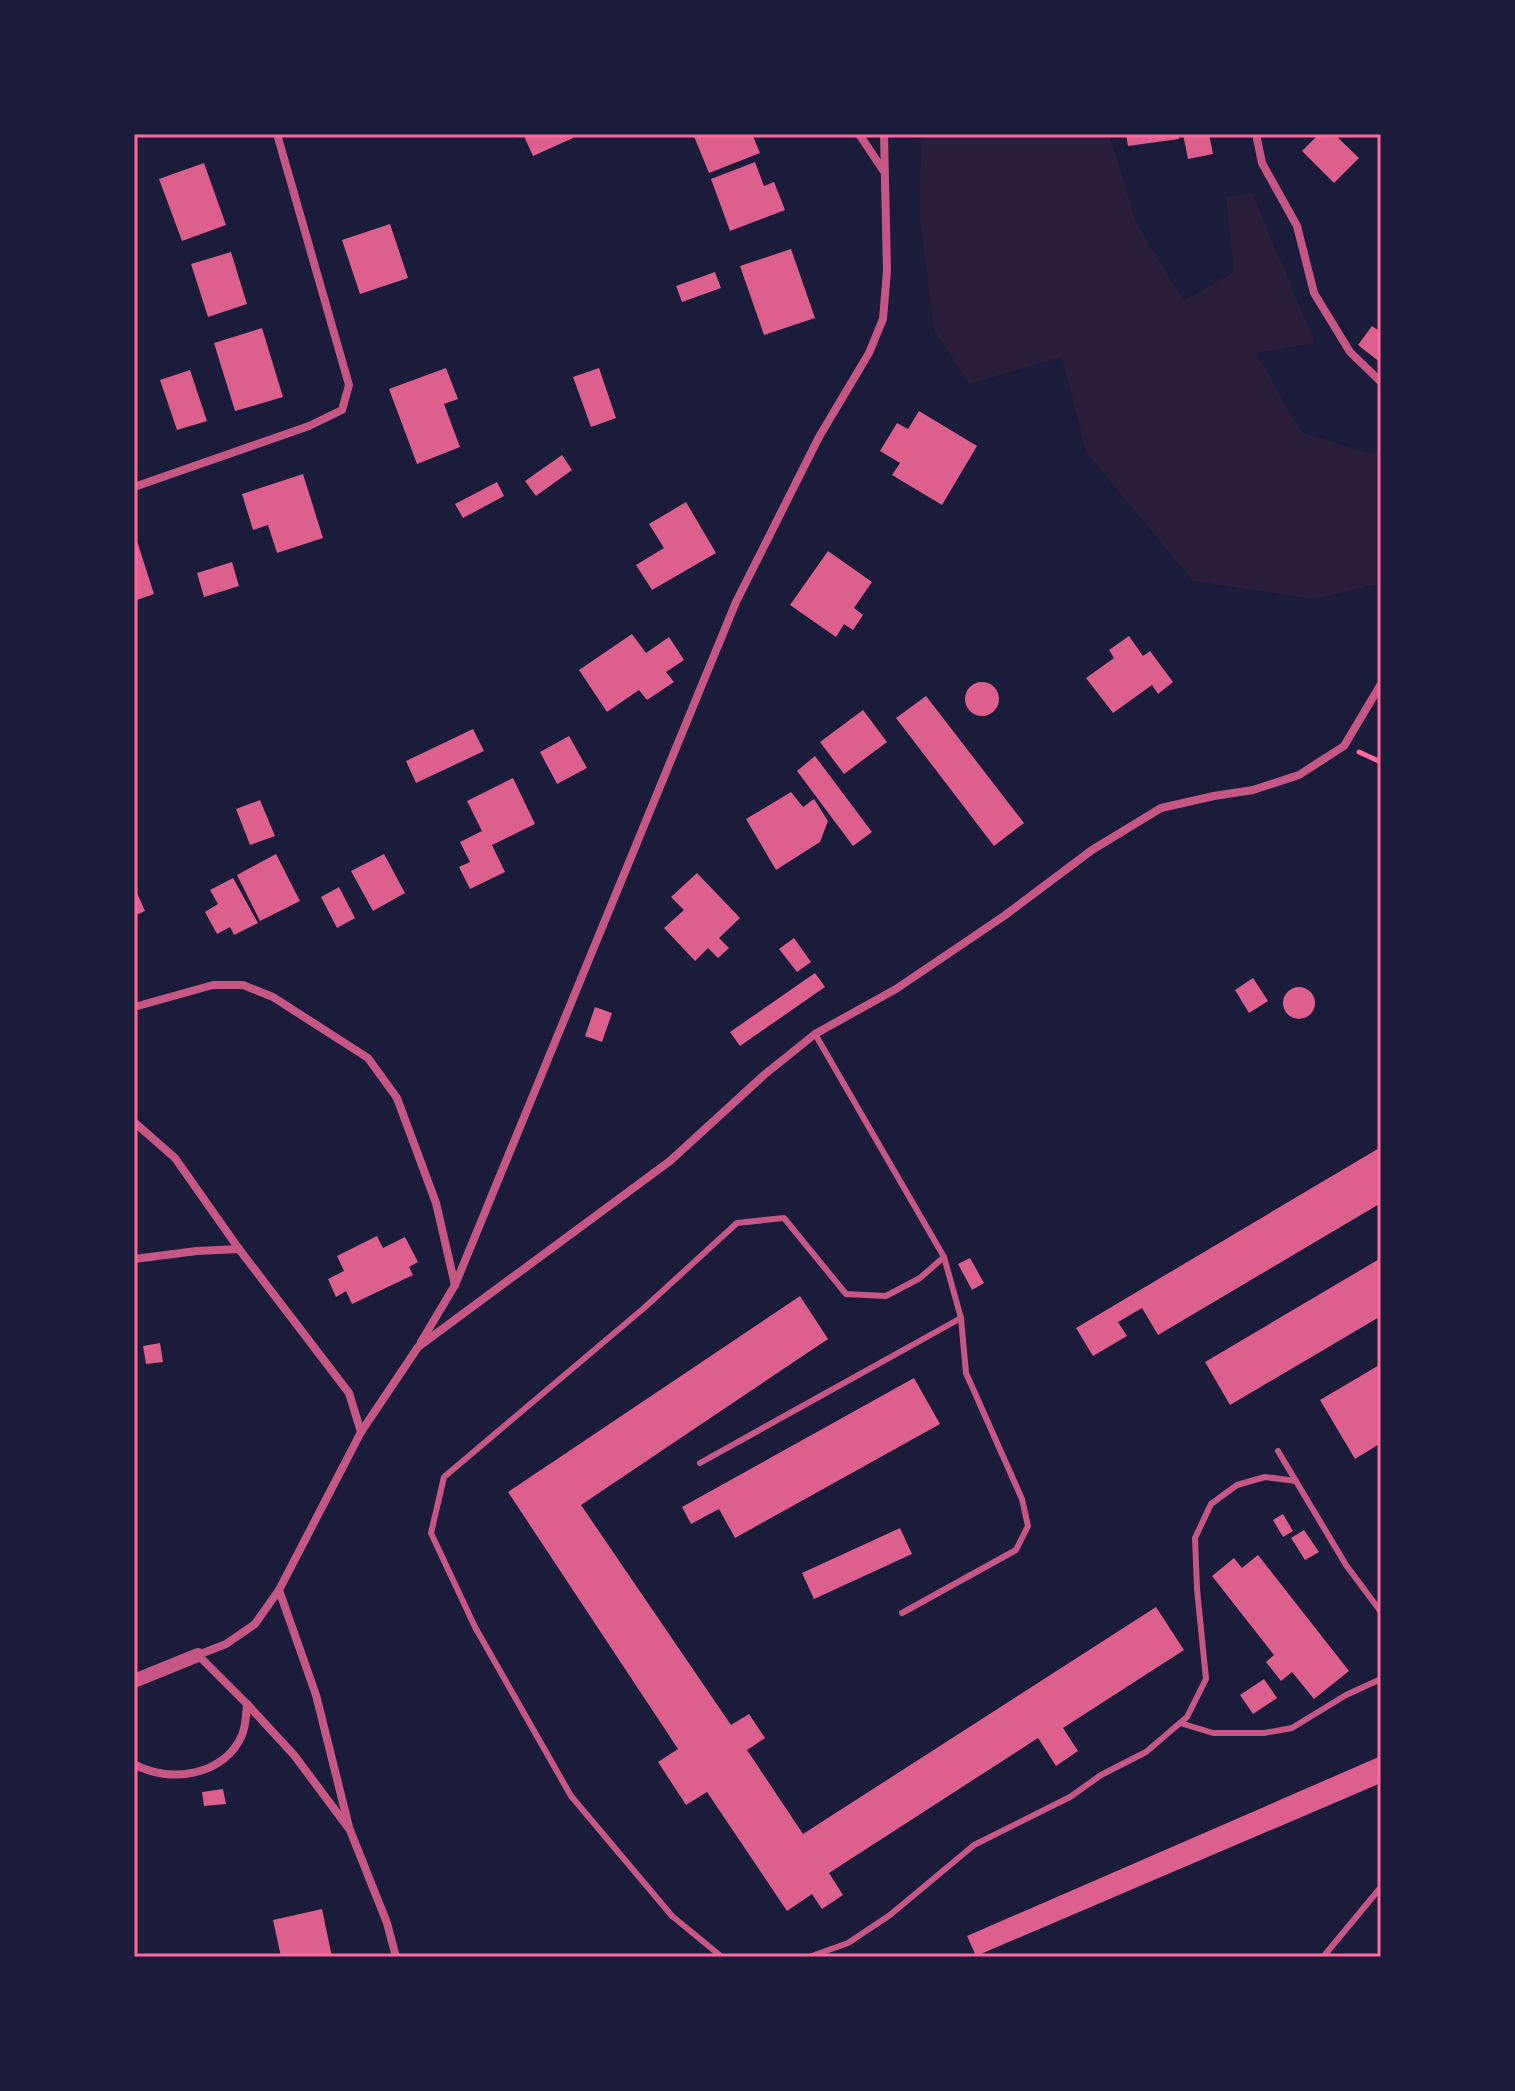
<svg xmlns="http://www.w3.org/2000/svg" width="1515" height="2091" font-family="'Roboto Condensed',sans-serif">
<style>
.green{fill:#2a1e3b}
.building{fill:#dd5f8e}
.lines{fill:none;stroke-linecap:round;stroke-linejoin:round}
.path{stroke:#ff6b9d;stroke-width:5}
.service{stroke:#c65784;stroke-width:6}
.minor{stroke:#c65784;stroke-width:8}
.tertiary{stroke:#c65784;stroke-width:14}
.neatline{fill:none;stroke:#ff6b9d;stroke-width:3}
</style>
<rect width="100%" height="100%" fill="#1b1b3a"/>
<!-- green -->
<polygon class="green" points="922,134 1109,134 1137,225 1184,301 1234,272 1226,197 1252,193 1315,343 1256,353 1301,432 1364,452 1381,453 1381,583 1314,599 1193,581 1086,452 1062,357 969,384 934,330 919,213"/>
<!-- building -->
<g class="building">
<polygon points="523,134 571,134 573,138 533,156"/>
<polygon points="693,134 752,134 760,153 709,173"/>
<polygon points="1126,134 1178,134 1179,139 1128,146"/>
<polygon points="1183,134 1209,134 1213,154 1188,159"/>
<polygon points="1319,134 1334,134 1359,158 1334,183 1302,151"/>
<polygon points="755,162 764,186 774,182 785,210 730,231 711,179"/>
<polygon points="204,163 226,225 182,241 159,179"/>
<polygon points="390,224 408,278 360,294 342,240"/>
<polygon points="791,249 815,318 764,335 740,266"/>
<polygon points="231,252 247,304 208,317 191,264"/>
<polygon points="715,272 721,288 682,302 676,286"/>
<polygon points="1372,326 1381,332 1381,363 1358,345"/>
<polygon points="262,328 283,397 235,411 214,343"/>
<polygon points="446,368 458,399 444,404 460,447 417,464 389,389"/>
<polygon points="599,368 616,418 591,427 573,377"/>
<polygon points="190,370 207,421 177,430 160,380"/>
<polygon points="919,411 977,446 942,505 892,475 900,463 880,451 897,423 908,429"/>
<polygon points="562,455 572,470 536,496 525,481"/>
<polygon points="303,474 323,538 277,553 268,525 253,530 242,494"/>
<polygon points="497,482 504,496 463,518 455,504"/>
<polygon points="686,502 716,553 652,590 636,565 664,548 649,524"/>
<polygon points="135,535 154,594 134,601 134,536"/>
<polygon points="828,551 872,582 854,608 863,615 853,630 844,624 836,637 790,605"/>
<polygon points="232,562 239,586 204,597 197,573"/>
<polygon points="632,634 646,653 669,637 684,660 666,672 674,682 647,700 639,690 607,712 579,670"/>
<polygon points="1129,636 1143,656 1150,651 1173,682 1158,694 1152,685 1113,713 1086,678 1114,658 1109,650"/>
<circle cx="982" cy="699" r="17"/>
<polygon points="926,696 1024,823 994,846 896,718"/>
<polygon points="863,710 887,742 844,774 820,742"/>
<polygon points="473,729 484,751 416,783 406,761"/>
<polygon points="569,736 587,768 557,784 540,752"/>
<polygon points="815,756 872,832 853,846 797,771"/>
<polygon points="513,778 535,824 492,845 505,872 470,889 459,867 470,862 460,842 482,831 467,801"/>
<polygon points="791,792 803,807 814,799 828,821 820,842 776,870 746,819"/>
<polygon points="260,800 275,836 250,845 236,809"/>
<polygon points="276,854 300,901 260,921 237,875"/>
<polygon points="384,854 405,893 373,911 351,871"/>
<polygon points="697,873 740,918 719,938 729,948 718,958 708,948 695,961 664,928 684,910 671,897"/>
<polygon points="233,878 258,923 234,935 230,927 217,934 205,912 218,904 210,890"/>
<polygon points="134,886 145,911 134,916"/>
<polygon points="339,887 355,918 337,928 321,897"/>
<polygon points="794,938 811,962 797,972 779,949"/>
<polygon points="815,973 825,987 740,1046 730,1032"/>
<polygon points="1253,978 1268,1001 1249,1013 1235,990"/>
<circle cx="1299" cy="1003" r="16"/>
<polygon points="595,1007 612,1013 602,1042 585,1036"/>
<polygon points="1381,1147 1381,1203 1158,1335 1142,1308 1118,1322 1127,1336 1093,1356 1076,1328"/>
<polygon points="377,1236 383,1248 405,1237 418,1262 409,1267 413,1275 352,1304 346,1291 336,1297 328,1279 344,1271 337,1256"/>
<polygon points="970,1258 984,1283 972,1290 958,1264"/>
<polygon points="1381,1258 1381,1316 1230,1405 1205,1362"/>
<polygon points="800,1296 828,1339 581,1505 731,1725 749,1714 765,1738 747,1750 803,1834 1156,1607 1184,1650 1063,1728 1078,1751 1056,1766 1038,1738 829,1873 843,1895 822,1909 812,1894 787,1911 707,1792 686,1805 658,1762 678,1749 508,1492"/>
<polygon points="160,1343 163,1362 146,1364 143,1346"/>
<polygon points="1381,1364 1381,1443 1355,1459 1320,1400"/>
<polygon points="914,1378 940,1424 735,1538 719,1509 691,1524 682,1507"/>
<polygon points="1283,1514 1293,1531 1283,1537 1273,1520"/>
<polygon points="900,1528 912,1554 814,1599 802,1573"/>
<polygon points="1304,1530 1319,1552 1305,1560 1291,1538"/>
<polygon points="1258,1555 1349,1671 1314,1699 1292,1672 1281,1681 1266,1662 1274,1655 1212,1576 1234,1558 1242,1568"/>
<polygon points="1264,1679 1277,1698 1253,1714 1240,1695"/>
<polygon points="1381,1756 1381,1783 976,1956 967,1936"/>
<polygon points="223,1789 226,1804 204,1806 202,1792"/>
<polygon points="322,1909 332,1957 281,1957 273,1920"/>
</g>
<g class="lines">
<!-- path -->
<polyline class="path" points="1359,752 1381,762"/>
<!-- service -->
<g class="service">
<polyline points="1278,1451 1346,1565 1381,1612"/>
<polyline points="700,1463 961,1318"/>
<polyline points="902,1613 1016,1550 1028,1526 1022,1499 966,1373 961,1318 944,1257"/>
<polyline points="1180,1723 1213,1733 1264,1733 1292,1728 1346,1695 1381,1679"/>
<polyline points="722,1957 672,1916 571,1796 475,1627 431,1533 444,1477 644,1308 737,1223 784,1218 846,1294 886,1296 920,1278 944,1257 815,1034"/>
<polyline points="809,1957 848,1943 890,1915 974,1845 1070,1797 1101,1775 1146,1752 1187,1717 1206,1679 1197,1589 1195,1538 1211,1504 1237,1485 1265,1477 1296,1481"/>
<polyline points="1323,1957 1381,1887"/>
</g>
<!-- minor -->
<g class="minor">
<polyline points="859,134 883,170"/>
<polyline points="1256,134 1262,163 1297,226 1314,293 1350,352 1381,382"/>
<polyline points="134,487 309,426 342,410 349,385 277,134"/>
<polyline points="134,1007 213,985 243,985 273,997 368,1058 397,1098 436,1203 455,1285"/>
<polyline points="134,1122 175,1158 239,1249 349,1393 361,1432"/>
<polyline points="134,1259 197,1251 239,1249"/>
<polyline points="421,1342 455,1285 736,602 819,437 869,353 883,319 887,271 884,134"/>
<polyline points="279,1590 316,1695 349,1827"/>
<path d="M134 1764C169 1784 225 1776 242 1735 246 1726 246 1713 247 1704"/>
<polyline points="396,1957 387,1923 350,1830 294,1755 247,1704 198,1655 226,1644 255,1624 279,1590 361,1432 418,1347 670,1161 764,1075 815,1034 896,989 1004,916 1092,850 1161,808 1214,796 1253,790 1299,775 1344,746 1381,684"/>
</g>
<!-- tertiary -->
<polyline class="tertiary" points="134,1681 198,1655"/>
</g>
<!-- border -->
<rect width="1515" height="2091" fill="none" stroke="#1b1b3a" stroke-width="272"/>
<rect x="136" y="136" width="1243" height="1819" class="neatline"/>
</svg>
